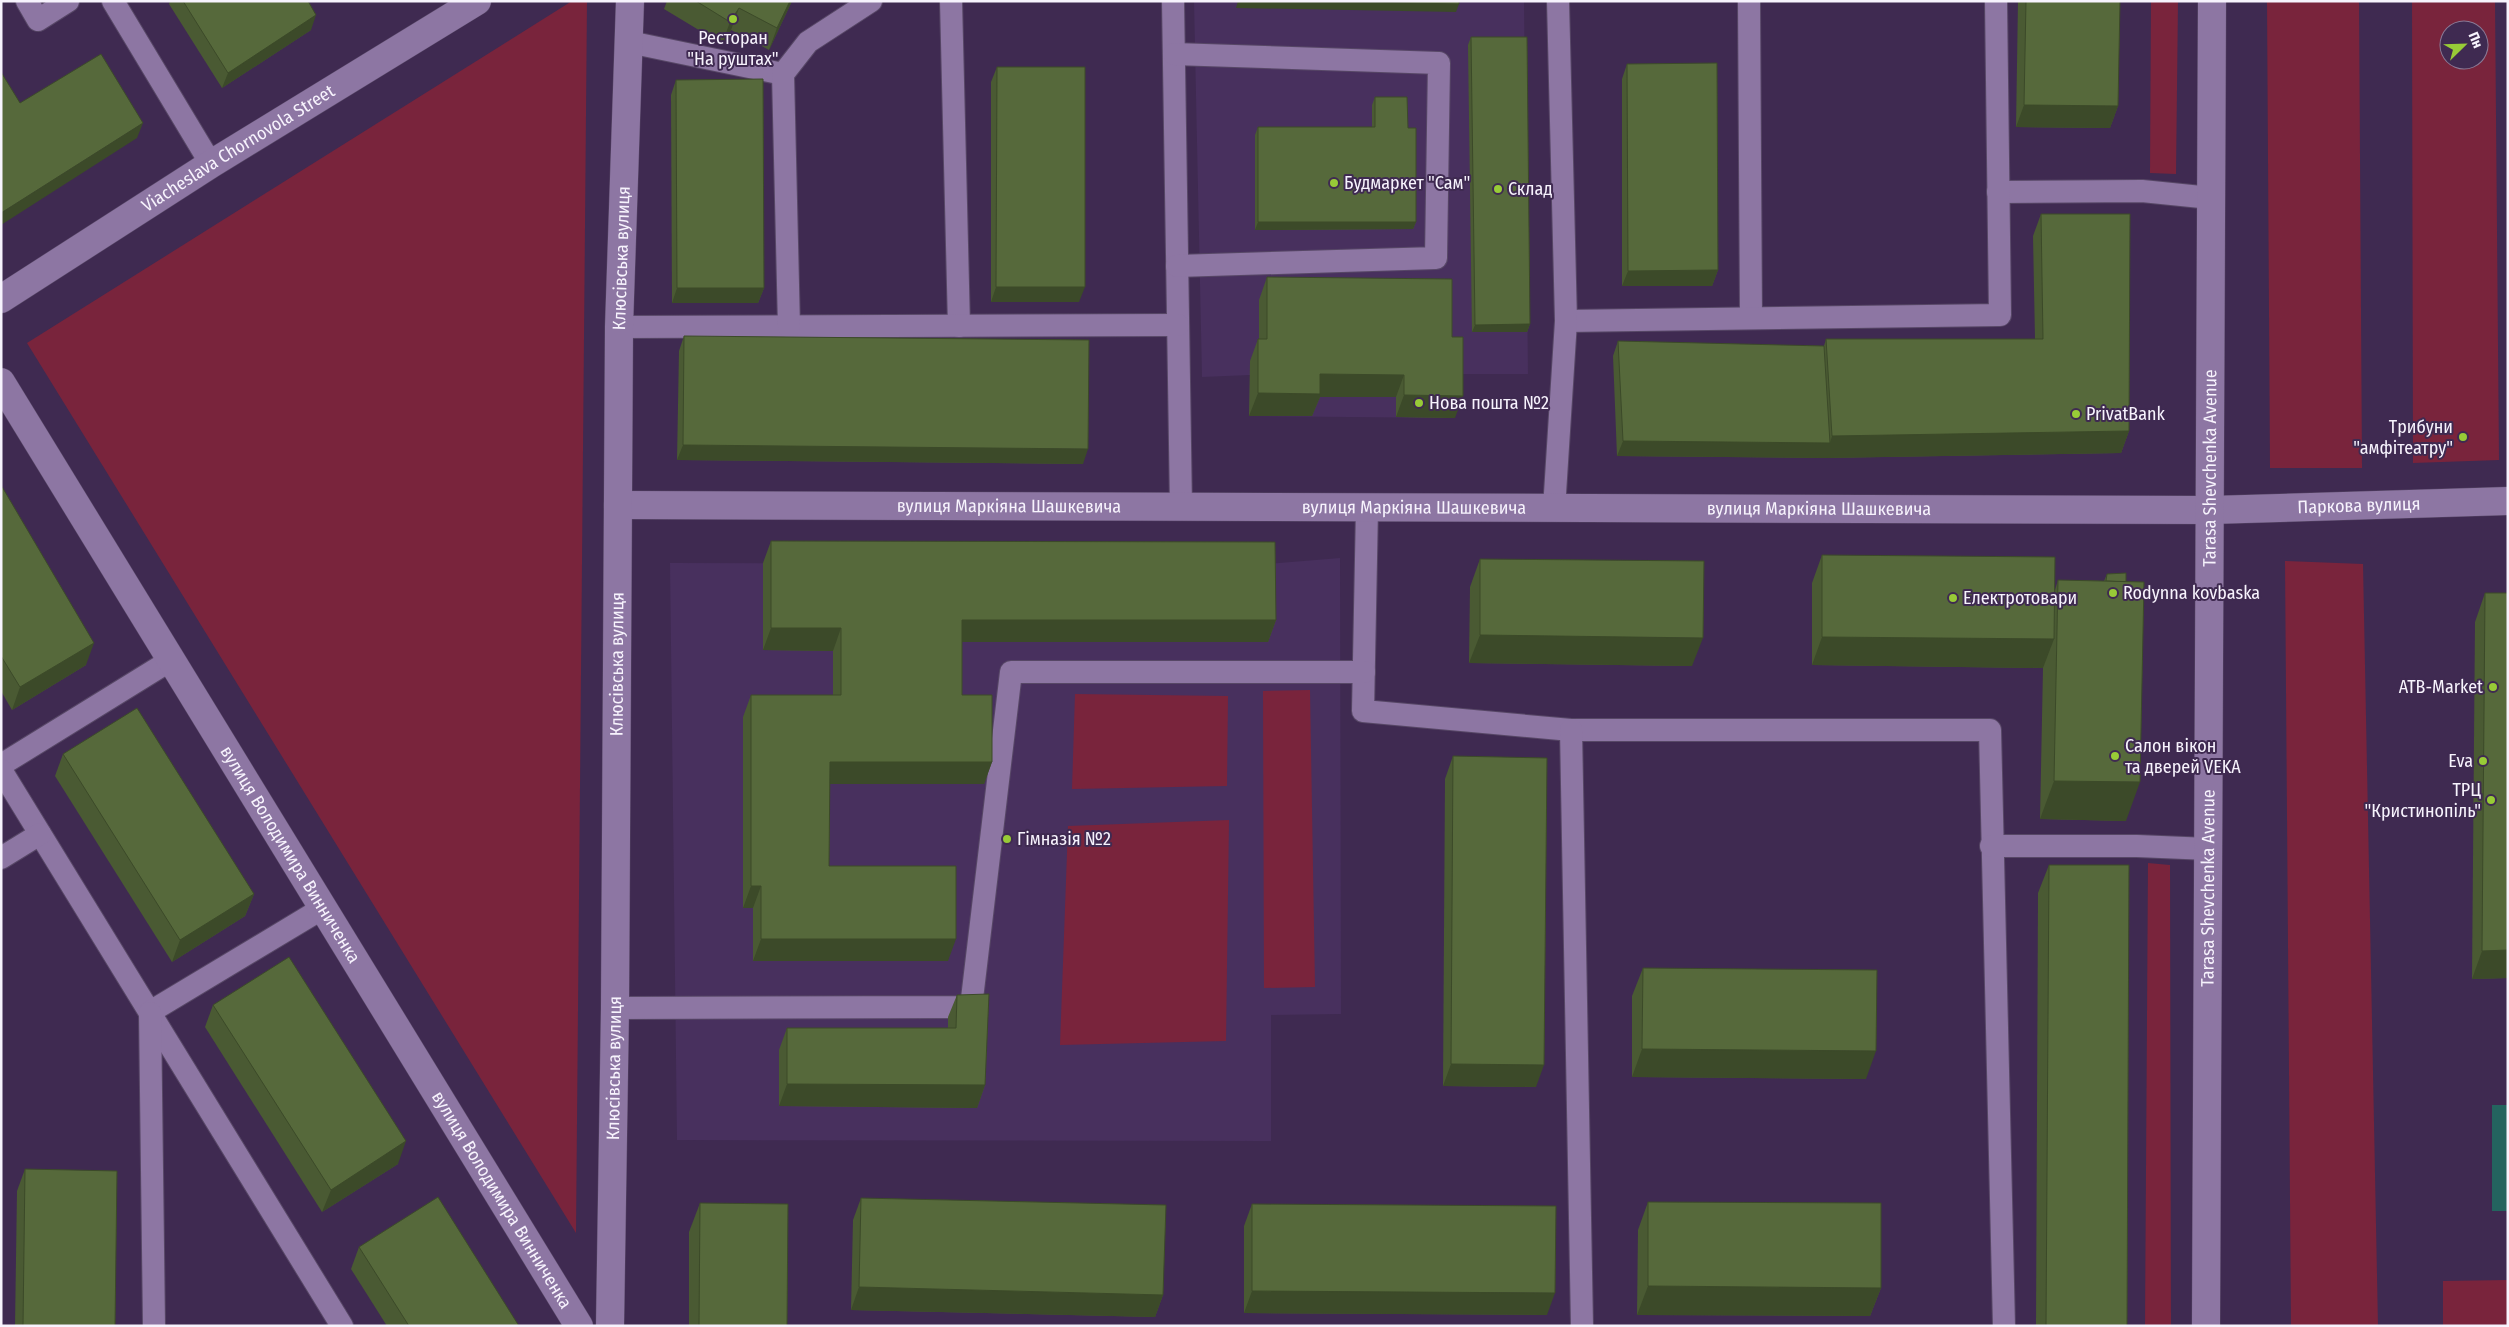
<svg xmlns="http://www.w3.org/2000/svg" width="2509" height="1327" font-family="'Fira Sans Condensed',sans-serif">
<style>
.built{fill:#48305e}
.green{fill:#79243c;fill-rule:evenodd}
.water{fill:#24645f}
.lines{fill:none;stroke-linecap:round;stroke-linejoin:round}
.lane-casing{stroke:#574766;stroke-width:24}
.street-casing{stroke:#574766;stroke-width:29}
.lane{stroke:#8d76a3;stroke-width:22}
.street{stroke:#8d76a3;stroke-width:28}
.wall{fill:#4a5a33}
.shaded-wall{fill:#3c4a29}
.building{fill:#56693b;stroke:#3c4a29}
.poi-dot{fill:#98cb37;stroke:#3f2a51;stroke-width:2}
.labels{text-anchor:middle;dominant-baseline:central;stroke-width:4;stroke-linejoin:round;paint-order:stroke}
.poi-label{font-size:18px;fill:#f7f3fd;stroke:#3f2a51;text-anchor:start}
.street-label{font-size:18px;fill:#f7f3fd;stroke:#3f2a51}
</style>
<rect width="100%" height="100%" fill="#3f2a51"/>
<!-- built -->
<g class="built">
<polygon points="1194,1 1524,1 1528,374 1455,374 1455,418 1249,416 1250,375 1202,377"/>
<polygon points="1340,558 1341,1014 1271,1015 1271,1141 677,1140 670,563 1267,564"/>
</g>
<!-- green -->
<g class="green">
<polygon points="572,1 587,1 576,1233 27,343"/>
<polygon points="2151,1 2178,1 2176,174 2150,173"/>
<polygon points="2267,1 2359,1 2362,468 2270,468"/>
<path d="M2412 1H2495L2499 460 2413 463ZM2449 30H2479V60H2449Z"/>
<polygon points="2285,561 2363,564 2378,1326 2291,1326"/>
<polygon points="1310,690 1315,987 1264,988 1263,691"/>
<polygon points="1075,694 1228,696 1227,786 1072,789"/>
<polygon points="1229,820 1226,1041 1060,1045 1068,826"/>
<polygon points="2148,863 2170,865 2171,1326 2145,1326"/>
<polygon points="2508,1280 2508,1326 2443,1326 2443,1281"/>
</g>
<!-- water -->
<rect class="water" x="2492" y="1105" width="16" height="106"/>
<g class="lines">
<!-- lane casing -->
<g class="lane-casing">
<g id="lane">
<polyline points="27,1 38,20 68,1"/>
<polyline points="113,1 211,164"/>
<polyline points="951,1 959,326"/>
<polyline points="1173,1 1181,507"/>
<polyline points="1749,1 1751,318"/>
<polyline points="629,42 783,74"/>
<polyline points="1174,54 1439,63 1436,258 1177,266"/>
<polyline points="1998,192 2142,191 2211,198"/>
<polyline points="1566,321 2000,315 1996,1"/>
<polyline points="619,327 1178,325"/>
<polyline points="789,327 783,74 808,42 871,1"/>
<polyline points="1367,508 1363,711 1571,730 1990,730 2004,1326"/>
<polyline points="1554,509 1566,321 1558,1"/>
<polyline points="1571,730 1582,1326"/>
<polyline points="1,765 171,660"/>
<polyline points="1,770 342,1326"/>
<polyline points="1991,846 2137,846 2209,849"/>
<polyline points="1,858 40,834"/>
<polyline points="615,1008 971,1007 1011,672 1364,672"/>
<polyline points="150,1012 323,908"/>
<polyline points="150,1013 154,1326"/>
</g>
</g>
<!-- street casing -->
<g class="street-casing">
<g id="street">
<path id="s1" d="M1 299 211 164 477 1"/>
<path id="s2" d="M1 382 579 1326"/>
<path id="s3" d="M618 505 2211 510 2508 501"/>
<path id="s4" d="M610 1326 615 1008 619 327 630 1"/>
<path id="s5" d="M2206 1326 2212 1"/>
</g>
</g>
<!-- lane -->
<use href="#lane" class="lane"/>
<!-- street -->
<use href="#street" class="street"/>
</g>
<!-- wall -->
<g class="wall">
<polygon points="170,1 308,1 311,30 222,88 169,4"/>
<polygon points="667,1 792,1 769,50 731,30 722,44 664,9"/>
<polygon points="2018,1 2120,1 2118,106 2110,128 2016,127"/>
<polygon points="1471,37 1530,324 1527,332 1472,332 1468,45"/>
<polygon points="1627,64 1718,270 1712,286 1622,286 1622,79"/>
<polygon points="997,67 1079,302 991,302 991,82"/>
<polygon points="676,80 764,288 758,303 672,303 671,95"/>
<polygon points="1375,97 1408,128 1416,222 1413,229 1255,230 1255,135 1258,127 1372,127 1372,105"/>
<polygon points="2041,214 2129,431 2121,453 1824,458 1617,456 1613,356 1618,341 1824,346 1826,339 2035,339 2033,236"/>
<polygon points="1267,277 1452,337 1455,418 1396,417 1396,397 1320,397 1312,416 1249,416 1250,361 1258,339 1259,339 1259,300"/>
<polygon points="684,336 1083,464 677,460 679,351"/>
<polygon points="1,485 86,665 12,710 1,691"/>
<polygon points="771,541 1276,620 1268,642 962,642 962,695 992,762 984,784 830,784 829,866 948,961 753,961 753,908 743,908 743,717 751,695 833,695 833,651 763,650 763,563"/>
<polygon points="1822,555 2055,590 2058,580 2104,581 2107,574 2126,821 2040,819 2043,668 1812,665 1812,583"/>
<polygon points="1480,559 1692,666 1469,663 1470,587"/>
<polygon points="2485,593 2508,978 2472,979 2475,622"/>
<polygon points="63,754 254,894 245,916 172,962 55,776"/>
<polygon points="1453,756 1536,1087 1443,1086 1445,779"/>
<polygon points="2049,865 2127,1326 2036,1326 2038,893"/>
<polygon points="1643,968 1866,1079 1632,1077 1632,996"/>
<polygon points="957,995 985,1085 977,1108 779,1106 779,1050 787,1028 948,1028 948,1017"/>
<polygon points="213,1005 398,1164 322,1212 205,1027"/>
<polygon points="25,1169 115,1326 15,1326 17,1191"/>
<polygon points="861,1198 1163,1295 1155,1317 851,1310 853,1220"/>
<polygon points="1648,1202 1881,1288 1870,1316 1637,1315 1638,1230"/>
<polygon points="700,1203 787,1326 689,1326 689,1232"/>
<polygon points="1252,1204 1547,1315 1244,1313 1244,1226"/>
<polygon points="359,1247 519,1326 387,1326 351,1269"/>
</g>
<!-- shaded-wall -->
<g class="shaded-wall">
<polygon points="790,1 792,1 769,50 777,28"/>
<polygon points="1238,1 1313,1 1459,4 1456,12 1236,8"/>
<polygon points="739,8 731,30 722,44 730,22"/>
<polygon points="316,15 311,30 222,88 228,73"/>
<polygon points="2024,105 2118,106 2110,128 2016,127"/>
<polygon points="143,123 137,138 1,225 1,213"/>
<polygon points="1258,222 1416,222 1413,229 1255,230"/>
<polygon points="1718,270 1712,286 1622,286 1628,271"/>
<polygon points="996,287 1085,287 1079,302 991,302"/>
<polygon points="677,288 764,288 758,303 672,303"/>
<polygon points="1530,324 1527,332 1472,332 1475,325"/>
<polygon points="1320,374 1404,375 1396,397 1320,397 1312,416 1249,416 1258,393"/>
<polygon points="1404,395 1463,396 1455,418 1396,417"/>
<polygon points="2129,431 2121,453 1824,458 1617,456 1623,441 1830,443 1832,436"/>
<polygon points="683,445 1088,449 1083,464 677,460"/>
<polygon points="962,620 1276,620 1268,642 954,642"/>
<polygon points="771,628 841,628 833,651 763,650"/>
<polygon points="1480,635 1703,638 1692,666 1469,663"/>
<polygon points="1822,637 2054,639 2043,668 1812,665"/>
<polygon points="94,643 86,665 12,710 20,687"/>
<polygon points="830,762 992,762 984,784 822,784"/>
<polygon points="2054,781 2140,782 2126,821 2040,819"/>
<polygon points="751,886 761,886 753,908 743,908"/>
<polygon points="254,894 245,916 172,962 180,940"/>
<polygon points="761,939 956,939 948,961 753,961"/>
<polygon points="2508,950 2508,978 2472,979 2482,951"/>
<polygon points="1642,1049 1876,1051 1866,1079 1632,1077"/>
<polygon points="1451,1064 1544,1065 1536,1087 1443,1086"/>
<polygon points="787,1084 985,1085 977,1108 779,1106"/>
<polygon points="406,1141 398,1164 322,1212 331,1190"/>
<polygon points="1648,1286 1881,1288 1870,1316 1637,1315"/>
<polygon points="859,1287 1163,1295 1155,1317 851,1310"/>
<polygon points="1252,1291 1555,1293 1547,1315 1244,1313"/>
</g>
<!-- building -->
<g class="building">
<polygon points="183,1 308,1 316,15 228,73"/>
<polygon points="696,1 790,1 777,28 739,8 730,22"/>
<polygon points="1313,1 1459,1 1459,4"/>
<polygon points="2026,1 2120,1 2118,106 2024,105"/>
<polygon points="1471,37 1527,37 1530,324 1475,325"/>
<polygon points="101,54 143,123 1,213 1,72 20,103"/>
<polygon points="1717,63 1718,270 1628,271 1627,64"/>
<polygon points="997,67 1085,67 1085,287 996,287"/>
<polygon points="763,79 764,288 677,288 676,80"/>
<polygon points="1375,97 1407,97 1408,128 1416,128 1416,222 1258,222 1258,127 1375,127"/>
<polygon points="2041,214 2130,214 2129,431 1832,436 1826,339 2043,339"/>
<polygon points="1267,277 1452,279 1452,337 1463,337 1463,396 1404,395 1404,375 1320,374 1320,394 1258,393 1258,339 1267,339"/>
<polygon points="684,336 1089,340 1088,449 683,445"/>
<polygon points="1618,341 1824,346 1830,443 1623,441"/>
<polygon points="1,485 94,643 20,687 1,656"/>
<polygon points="771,541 1275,542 1276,620 962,620 962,695 992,695 992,762 830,762 829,866 956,866 956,939 761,939 761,886 751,886 751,695 841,695 841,628 771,628"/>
<polygon points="1822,555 2055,557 2054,639 1822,637"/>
<polygon points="1480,559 1704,561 1703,638 1480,635"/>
<polygon points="2126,573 2126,582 2106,581 2107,574"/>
<polygon points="2058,580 2144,582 2140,782 2054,781"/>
<polygon points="2485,593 2508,593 2508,950 2482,951"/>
<polygon points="137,708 254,894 180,940 63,754"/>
<polygon points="1453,756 1547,758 1544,1065 1451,1064"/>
<polygon points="2049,865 2129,865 2127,1326 2046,1326"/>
<polygon points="289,957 406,1141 331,1190 213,1005"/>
<polygon points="1643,968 1877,970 1876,1051 1642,1049"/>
<polygon points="989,994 985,1085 787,1084 787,1028 956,1028 957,995"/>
<polygon points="25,1169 117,1171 115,1326 23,1326"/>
<polygon points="438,1197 519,1326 409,1326 359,1247"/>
<polygon points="861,1198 1166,1205 1163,1295 859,1287"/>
<polygon points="1648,1202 1881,1203 1881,1288 1648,1286"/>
<polygon points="700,1203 788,1204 787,1326 699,1326"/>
<polygon points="1252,1204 1556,1206 1555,1293 1252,1291"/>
</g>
<!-- markers -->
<g class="poi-dot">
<circle cx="733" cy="19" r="5"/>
<circle cx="1334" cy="183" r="5"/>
<circle cx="1498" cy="189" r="5"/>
<circle cx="1419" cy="403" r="5"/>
<circle cx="2076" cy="414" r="5"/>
<circle cx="2463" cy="437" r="5"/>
<circle cx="2113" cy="593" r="5"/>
<circle cx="1953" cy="598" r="5"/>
<circle cx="2493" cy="687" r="5"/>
<circle cx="2115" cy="756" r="5"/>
<circle cx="2483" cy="761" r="5"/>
<circle cx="2491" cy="800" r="5"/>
<circle cx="1007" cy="839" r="5"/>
</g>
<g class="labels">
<!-- poi labels -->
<g class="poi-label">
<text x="733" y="38" text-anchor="middle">Ресторан<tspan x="733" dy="21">"На руштах"</tspan></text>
<text x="1344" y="183">Будмаркет "Сам"</text>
<text x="1508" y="189">Склад</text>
<text x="1429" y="403">Нова пошта №2</text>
<text x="2086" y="414">PrivatBank</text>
<text x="2453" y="427" text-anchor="end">Трибуни<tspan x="2453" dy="21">"амфітеатру"</tspan></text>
<text x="2123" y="593">Rodynna kovbaska</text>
<text x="1963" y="598">Електротовари</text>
<text x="2483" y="687" text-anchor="end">ATB-Market</text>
<text x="2125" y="746">Салон вікон<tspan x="2125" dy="21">та дверей VEKA</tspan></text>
<text x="2473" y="761" text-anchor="end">Eva</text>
<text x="2481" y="790" text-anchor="end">ТРЦ<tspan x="2481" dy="21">"Кристинопіль"</tspan></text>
<text x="1017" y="839">Гімназія №2</text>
</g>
<!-- street labels -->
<g class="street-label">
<text stroke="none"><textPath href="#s1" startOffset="281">Viacheslava Chornovola Street</textPath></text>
<text stroke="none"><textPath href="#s4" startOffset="1068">Клюсівська вулиця</textPath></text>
<text stroke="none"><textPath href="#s5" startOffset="858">Tarasa Shevchenka Avenue</textPath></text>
<text stroke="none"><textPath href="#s3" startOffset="391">вулиця Маркіяна Шашкевича</textPath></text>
<text stroke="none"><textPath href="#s3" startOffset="1741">Паркова вулиця</textPath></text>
<text stroke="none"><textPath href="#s3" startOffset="796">вулиця Маркіяна Шашкевича</textPath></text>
<text stroke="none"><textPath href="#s3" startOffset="1201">вулиця Маркіяна Шашкевича</textPath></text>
<text stroke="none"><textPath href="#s4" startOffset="662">Клюсівська вулиця</textPath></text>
<text stroke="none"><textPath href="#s2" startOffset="554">вулиця Володимира Винниченка</textPath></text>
<text stroke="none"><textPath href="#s5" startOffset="438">Tarasa Shevchenka Avenue</textPath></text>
<text stroke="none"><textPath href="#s4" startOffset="258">Клюсівська вулиця</textPath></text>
<text stroke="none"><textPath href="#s2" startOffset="959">вулиця Володимира Винниченка</textPath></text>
</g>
</g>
<!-- border -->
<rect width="2509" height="1327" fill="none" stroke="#f7f3fd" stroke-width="5"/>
<!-- north arrow -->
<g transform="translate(2464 45) rotate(67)"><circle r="24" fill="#3f2a51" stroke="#897a96"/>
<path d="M0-4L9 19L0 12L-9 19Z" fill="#98cb37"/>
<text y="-8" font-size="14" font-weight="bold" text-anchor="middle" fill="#f7f3fd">Пн</text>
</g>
</svg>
